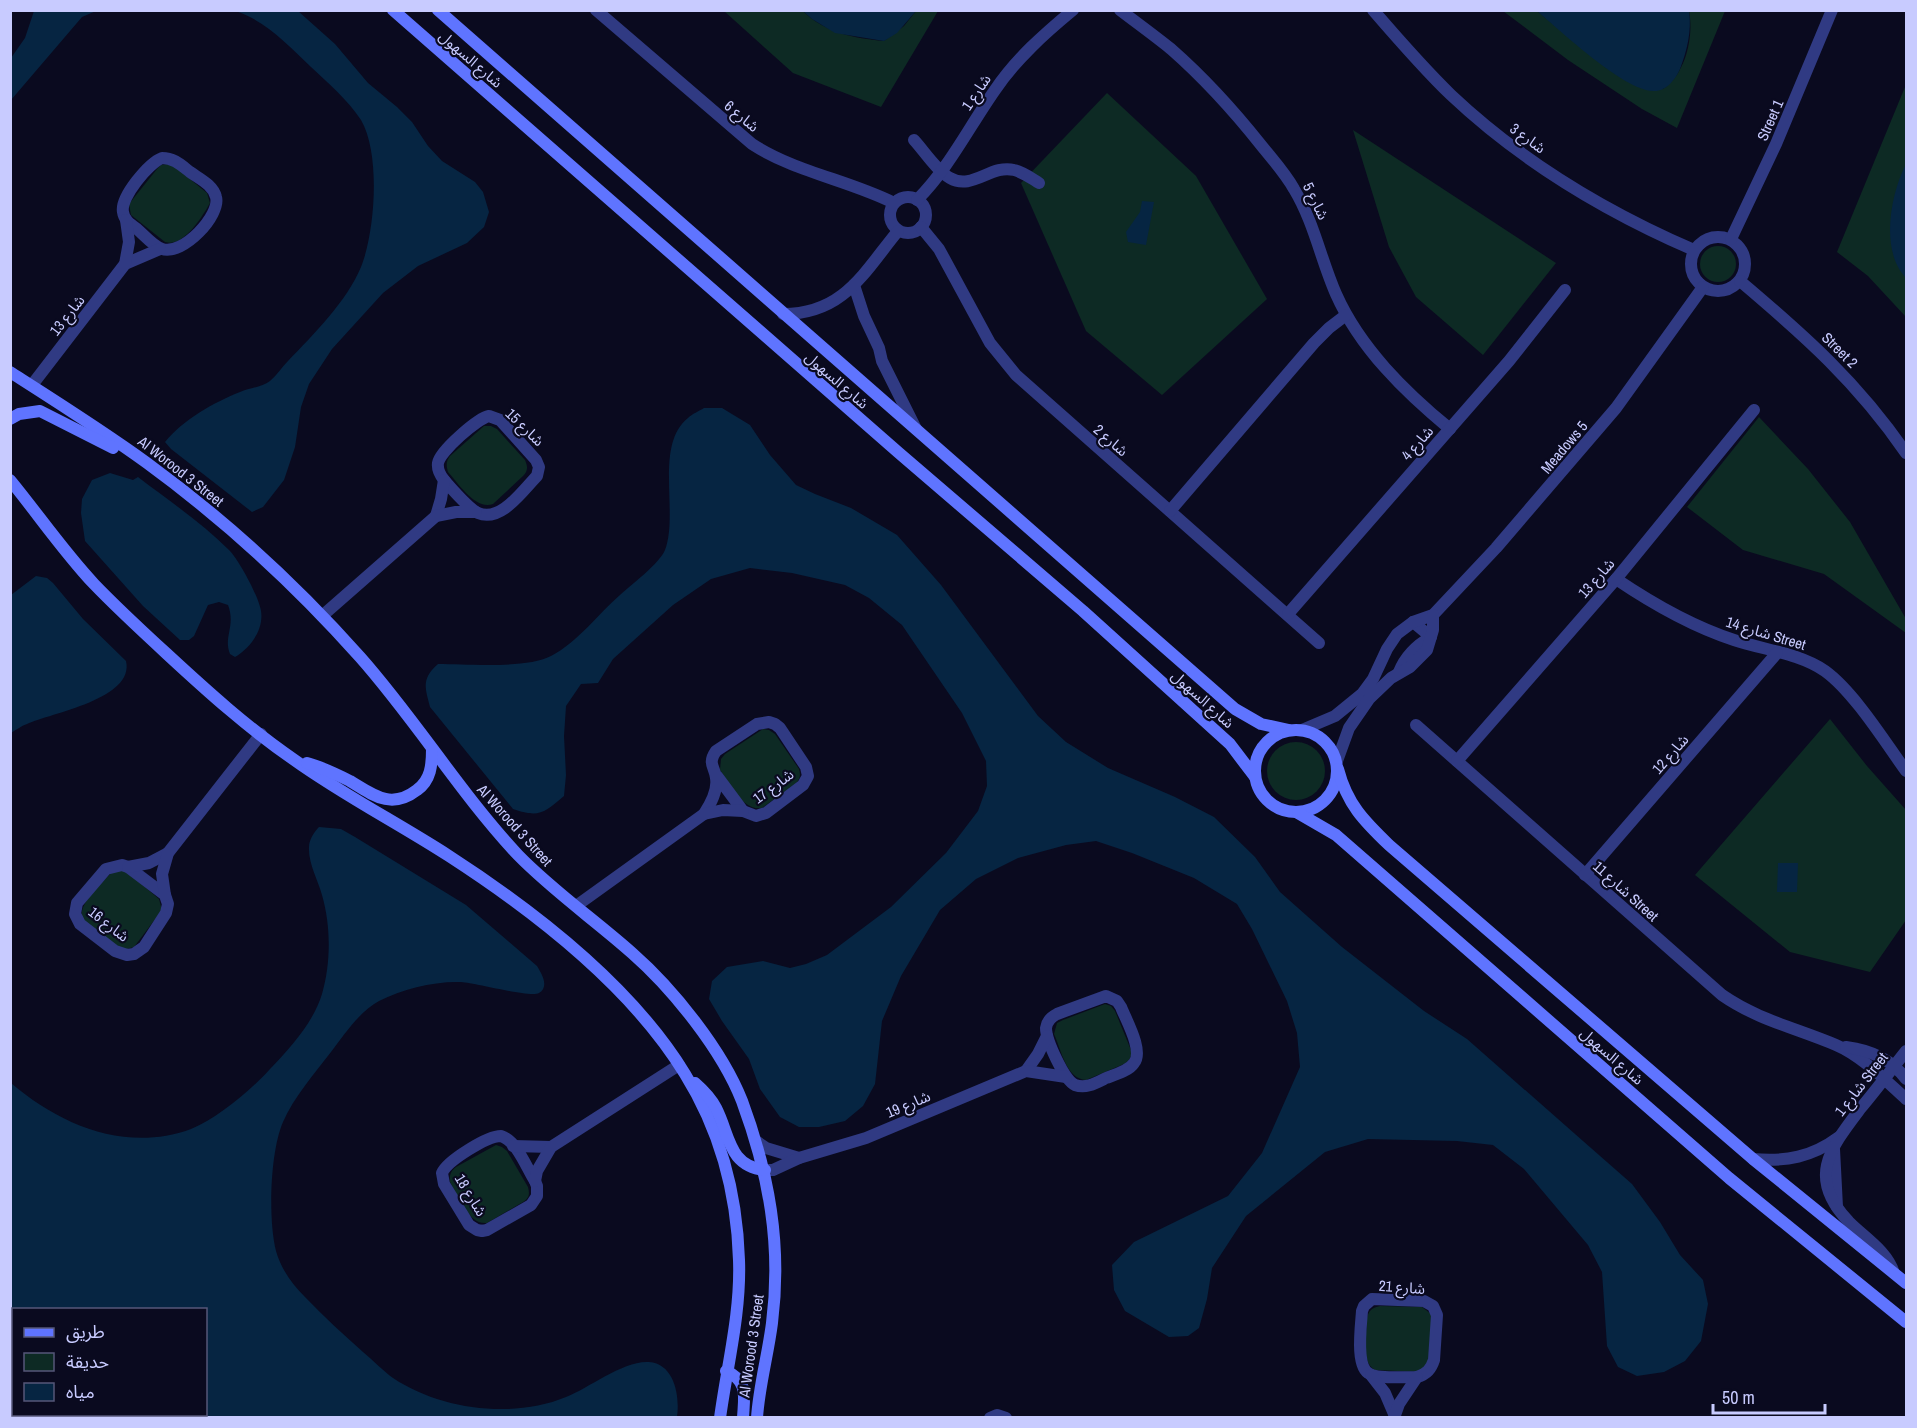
<svg xmlns="http://www.w3.org/2000/svg" width="1917" height="1428" font-family="'Archivo Narrow','Noto Sans Arabic',sans-serif">
<style>
.green{fill:#0d2a24}
.water{fill:#062542}
.lines{fill:none;stroke-linecap:round;stroke-linejoin:round}
.street{stroke:#303a83;stroke-width:12}
.secondary{stroke:#5f74ff;stroke-width:12}
.labels{text-anchor:middle;dominant-baseline:central;stroke-width:4.5;stroke-linejoin:round;paint-order:stroke}
.street-label{font-size:15px;fill:#c8cbff;stroke:#0a0a1f}
</style>
<rect width="100%" height="100%" fill="#0a0a1f"/>
<!-- green -->
<g class="green">
<path d="M724 11H803C825 33 854 38 884 41L904 26 916 11H938L881 107 793 73Z"/>
<path d="M1503 11H1537L1579 45 1663 89C1686 74 1694 36 1689 11H1725L1677 128 1642 109 1568 60Z"/>
<polygon points="1905,87 1906,87 1906,317 1868,276 1837,252"/>
<polygon points="1107,93 1196,176 1267,299 1162,395 1086,331 1021,183"/>
<polygon points="1353,130 1556,263 1483,355 1416,297 1389,247"/>
<path d="M168 164 174 166 207 193 210 203C202 217 183 248 165 242L131 215 129 204 157 169 161 165Z"/>
<circle cx="1718" cy="264" r="18"/>
<polygon points="1759,417 1808,469 1850,522 1906,619 1906,633 1824,574 1743,550 1687,507"/>
<path d="M484 426H491L497 429 525 460C528 467 528 471 523 476L493 504C475 510 459 484 448 472 446 465 446 461 450 456Z"/>
<polygon points="1830,719 1867,766 1906,810 1906,920 1870,972 1790,952 1695,875"/>
<path d="M763 729 769 730 775 734 799 769C801 776 800 779 795 784L762 808C742 811 730 784 720 770L721 759 725 754Z"/>
<circle cx="1296" cy="771" r="29"/>
<path d="M120 870 127 872 159 899 162 910 134 947 123 950 83 921C76 905 99 887 109 875L114 871Z"/>
<path d="M1105 1004 1111 1006 1115 1011 1131 1050C1132 1057 1130 1060 1124 1064L1086 1080C1066 1079 1061 1049 1054 1034L1057 1023 1063 1020Z"/>
<path d="M496 1145 502 1147 507 1151 528 1187C530 1195 529 1198 523 1202L487 1223C468 1225 458 1196 450 1182 449 1175 451 1171 456 1167Z"/>
<path d="M1380 1306 1422 1307 1431 1314V1361L1419 1372 1375 1370C1360 1362 1367 1333 1367 1318 1369 1310 1372 1308 1380 1306Z"/>
</g>
<!-- water -->
<g class="water">
<polygon points="34,11 96,11 82,17 11,100 11,58 25,38"/>
<path d="M235 11H298L335 44 368 83 397 107 412 122 428 146 442 161 475 182 483 192 489 212 484 227 467 243 418 266 383 293 332 349 309 384 301 407 295 447 284 480 263 507 252 512 171 449 165 442C184 419 213 403 240 392 249 388 262 387 270 381 277 375 282 367 288 361 313 335 347 301 361 267 375 232 381 154 361 120 348 100 328 83 311 67 288 45 265 20 235 11Z"/>
<polygon points="803,11 916,11 897,33 884,41 835,33 812,19"/>
<path d="M1537 11H1689C1692 30 1687 51 1680 69 1675 80 1666 92 1653 91 1623 90 1561 31 1537 11Z"/>
<path d="M1906 164V278C1880 251 1890 195 1906 164Z"/>
<polygon points="1142,201 1154,202 1146,245 1128,242 1126,232 1140,212"/>
<path d="M704 408H722L750 425 770 455 796 485 815 494 851 508 897 535 941 585 1038 716 1066 742 1108 768 1175 797 1214 817 1255 857 1280 892 1342 947 1424 1011 1467 1039 1583 1141 1632 1184 1660 1222 1680 1255 1703 1280 1708 1304 1701 1341 1685 1361 1664 1372 1637 1376 1618 1367 1607 1346 1602 1272 1588 1245 1524 1169 1493 1145 1457 1141 1368 1139 1325 1152 1246 1216 1212 1268 1207 1299 1199 1328 1188 1336 1169 1337 1125 1311 1114 1290 1112 1265 1134 1242 1228 1196 1262 1153 1300 1067 1297 1033 1287 1001 1252 929 1237 904 1194 878 1132 853 1096 841 1066 845 1018 858 976 879 940 910 901 976 882 1021 875 1084 863 1106 845 1121 819 1127H799L780 1117 760 1089 749 1059 722 1021 709 999 712 981 727 967 763 961 790 968 806 964 827 955 891 907 946 853 978 811 987 786 986 761 962 713 902 625 869 598 845 585 792 573 750 568 711 579 673 605 613 659 598 683 581 684 566 706 564 736 566 775 564 796C544 813 539 818 513 809L430 707C425 688 421 679 438 664 468 664 526 669 551 656 578 642 598 614 620 595 631 585 660 563 665 550 679 513 654 445 688 418 692 414 699 411 704 408Z"/>
<path d="M110 473 133 480 138 477C168 500 202 523 229 550 239 560 259 597 261 611 264 630 250 648 235 657L230 654C223 637 236 626 228 605L219 602 208 605 194 636 189 640H180L143 606 85 541 81 513 82 499 92 480Z"/>
<path d="M36 576 47 578 53 583 83 619 126 661C135 699 51 713 27 724 21 726 16 730 11 733V595Z"/>
<path d="M319 827 341 829 355 837 466 905 537 966C541 973 550 986 539 993 530 998 477 983 461 982 434 981 403 989 379 1001 359 1012 344 1035 331 1052 314 1074 294 1097 283 1122 270 1152 268 1219 276 1251 281 1269 292 1284 305 1297 323 1316 343 1334 363 1352 373 1360 383 1371 393 1378 441 1410 513 1419 566 1397 589 1388 624 1360 649 1362 675 1364 680 1397 677 1417H126L123 1415 206 1414V1310H14V1414L97 1415 96 1418 11 1417V1083C60 1125 126 1153 191 1129 218 1118 251 1090 270 1069 291 1047 313 1023 322 994 331 963 331 926 322 895 318 880 308 863 309 847 309 840 314 832 319 827Z"/>
<polygon points="1778,863 1798,863 1797,892 1777,892"/>
</g>
<g class="lines">
<!-- street -->
<g class="street">
<path d="M596 10 752 144C795 172 848 180 894 203"/>
<path d="M1120 10C1137 23 1155 36 1171 49 1204 78 1234 111 1261 145 1273 160 1285 173 1294 189 1314 222 1321 260 1336 294 1360 348 1405 392 1450 429"/>
<path d="M1373 10C1398 39 1423 68 1451 95 1521 161 1606 212 1694 250"/>
<path d="M914 140C925 152 936 170 950 178 972 191 991 164 1014 170 1023 172 1031 178 1039 183"/>
<path d="M162 158C174 158 181 165 190 172 200 179 213 185 216 197 221 215 183 256 162 249 153 246 144 235 137 229 130 224 124 220 123 212 120 197 149 163 162 158Z"/>
<circle cx="908" cy="215" r="18"/>
<path d="M917 200C949 168 969 127 995 90 1016 59 1044 34 1073 10"/>
<polyline points="921,227 939,249 990,343 1016,375 1319,643"/>
<circle cx="1718" cy="264" r="27"/>
<polyline points="1731,239 1776,144 1832,10"/>
<polyline points="125,264 160,249"/>
<path d="M1740 281C1805 336 1857 382 1906 453"/>
<polyline points="854,285 864,316 879,348 882,361 916,429"/>
<path d="M783 314C844 314 864 272 898 231"/>
<polyline points="32,385 125,264 129,242 126,220"/>
<path d="M489 416 500 420 536 460 539 467 537 476C523 490 501 523 478 513 468 508 452 489 444 480 440 475 437 470 438 463 440 451 478 418 489 416Z"/>
<polyline points="1170,511 1314,343 1329,328 1346,315"/>
<polyline points="436,516 441,499 444,480"/>
<path d="M1616 579C1653 604 1691 626 1734 640 1764 650 1799 653 1825 671 1854 692 1885 742 1906 771"/>
<polyline points="1288,614 1509,361 1565,290"/>
<polyline points="322,616 436,516 456,512 476,512"/>
<path d="M1399 672C1405 657 1417 645 1431 637L1413 622"/>
<path d="M1416 725 1722 995C1758 1020 1796 1028 1836 1045 1862 1056 1886 1081 1906 1099"/>
<polyline points="1302,730 1335,716 1362,694 1373,679 1387,649 1397,634 1413,622 1433,615 1496,548 1616,408 1703,287"/>
<polyline points="1337,761 1349,728 1369,699 1391,678 1410,667 1427,650 1433,630 1433,615"/>
<polyline points="1457,761 1616,579 1754,410"/>
<path d="M704 814C710 805 718 790 716 778 715 767 707 764 716 751L757 724 769 722 775 724 780 728 806 767 808 776 803 785 766 813 756 816 743 811 717 776"/>
<polygon points="122,865 128,867 165,895 168,904 166,913 144,947 134,954 127,955 115,951 80,924 75,914 77,903 106,869"/>
<polyline points="128,867 149,863 168,853"/>
<polyline points="1585,875 1777,653"/>
<polyline points="165,895 162,874 168,853 261,734"/>
<polyline points="576,906 704,814 723,810 743,811"/>
<path d="M1106 996 1117 1001 1121 1007C1126 1020 1144 1051 1134 1063 1129 1071 1114 1075 1106 1078 1096 1083 1086 1089 1075 1085 1064 1080 1046 1040 1046 1028 1047 1021 1051 1017 1057 1014Z"/>
<path d="M1846 1047C1870 1050 1892 1060 1906 1079"/>
<polyline points="1026,1071 1038,1054 1047,1036"/>
<path d="M501 1136C517 1141 526 1167 535 1181L537 1186V1196L531 1205 487 1230 482 1231 477 1230 469 1225 444 1184 442 1173C447 1161 487 1136 501 1136Z"/>
<polyline points="756,1141 766,1148 799,1158"/>
<polyline points="513,1146 551,1147"/>
<polyline points="1834,1149 1837,1207"/>
<path d="M1753 1159C1786 1162 1812 1157 1839 1137"/>
<polyline points="765,1170 773,1170 799,1158 866,1138 1026,1071 1066,1077"/>
<polyline points="535,1181 537,1171 551,1147 679,1065"/>
<path d="M1894 1273C1887 1251 1865 1238 1849 1222 1807 1178 1829 1150 1860 1109 1876 1090 1891 1070 1906 1051"/>
<path d="M1372 1299 1424 1301 1433 1306 1437 1315 1434 1360C1431 1369 1427 1374 1417 1377 1405 1377 1380 1379 1370 1374 1355 1368 1361 1326 1362 1311L1364 1306Z"/>
<polyline points="1371,1375 1385,1393 1394,1414"/>
<polyline points="990,1418 997,1415 1006,1418"/>
<polyline points="1394,1418 1399,1404 1417,1377"/>
</g>
<!-- secondary -->
<g class="secondary">
<polyline points="393,10 899,453 1083,611 1230,744 1255,777"/>
<polyline points="438,10 1235,709 1261,724 1289,730"/>
<path d="M10 372C57 402 103 431 147 463 225 520 296 585 360 657 416 720 460 793 518 855 553 891 595 920 632 953 673 989 722 1050 742 1101 769 1174 782 1245 772 1323 768 1355 759 1386 757 1418"/>
<polyline points="10,419 19,414 40,411 113,448"/>
<path d="M10 480C38 514 63 551 94 584 117 608 142 631 167 654 207 691 248 728 293 759 343 795 398 823 449 856 534 911 632 987 685 1074 720 1130 737 1195 739 1260 741 1313 727 1366 720 1418"/>
<circle cx="1296" cy="771" r="41"/>
<path d="M307 763C322 767 336 774 350 781 373 795 391 810 417 790 431 780 432 765 432 749"/>
<path d="M1338 769C1347 804 1364 821 1389 845L1753 1159 1906 1283"/>
<polyline points="1298,813 1336,835 1729,1178 1906,1322"/>
<path d="M695 1083C703 1090 711 1098 716 1108 730 1135 728 1166 765 1170"/>
<path d="M726 1371C749 1381 744 1397 743 1418"/>
</g>
</g>
<g class="labels">
<!-- street labels -->
<g class="street-label">
<text transform="translate(471 59) rotate(41)">شارع السهول</text>
<text transform="translate(976 92) rotate(-56)">شارع 1</text>
<text transform="translate(742 116) rotate(40)">شارع 6</text>
<text transform="translate(1770 120) rotate(-66)">Street 1</text>
<text transform="translate(1528 138) rotate(36)">شارع 3</text>
<text transform="translate(1316 201) rotate(64)">شارع 5</text>
<text transform="translate(67 315) rotate(-52)">شارع 13</text>
<text transform="translate(1840 350) rotate(45)">Street 2</text>
<text transform="translate(837 380) rotate(41)">شارع السهول</text>
<text transform="translate(525 427) rotate(44)">شارع 15</text>
<text transform="translate(1111 440) rotate(41)">شارع 2</text>
<text transform="translate(1417 443) rotate(-49)">شارع 4</text>
<text transform="translate(1564 447) rotate(-50)">Meadows 5</text>
<text transform="translate(181 471) rotate(38)">Al Worood 3 Street</text>
<text transform="translate(1596 578) rotate(-49)">شارع 13</text>
<text transform="translate(1766 633) rotate(17)">شارع 14 Street</text>
<text transform="translate(1203 699) rotate(42)">شارع السهول</text>
<text transform="translate(1670 754) rotate(-49)">شارع 12</text>
<text transform="translate(773 786) rotate(-37)">شارع 17</text>
<text transform="translate(515 825) rotate(48)">Al Worood 3 Street</text>
<text transform="translate(1626 891) rotate(42)">شارع 11 Street</text>
<text transform="translate(109 924) rotate(38)">شارع 16</text>
<text transform="translate(1612 1056) rotate(41)">شارع السهول</text>
<text transform="translate(1861 1084) rotate(-52)">شارع 1 Street</text>
<text transform="translate(908 1104) rotate(-23)">شارع 19</text>
<text transform="translate(471 1195) rotate(59)">شارع 18</text>
<text transform="translate(1402 1287) rotate(4)">شارع 21</text>
<text transform="translate(751 1346) rotate(-82)">Al Worood 3 Street</text>
</g>
</g>
<!-- border -->
<rect width="1917" height="1428" fill="none" stroke="#c8cbff" stroke-width="24"/>
<!-- legend -->
<rect x="12" y="1308" width="195" height="108" fill="#0a0a1f" stroke="#565779" stroke-width="1.5"/>
<rect x="24" y="1328" width="30" height="9" fill="#5f74ff" stroke="#565779" stroke-width="1.5"/>
<text x="66" y="1338" font-size="18" fill="#c8cbff">طريق</text>
<rect x="24" y="1353" width="30" height="18" fill="#0d2a24" stroke="#565779" stroke-width="1.5"/>
<text x="66" y="1368" font-size="18" fill="#c8cbff">حديقة</text>
<rect x="24" y="1383" width="30" height="18" fill="#062542" stroke="#565779" stroke-width="1.5"/>
<text x="66" y="1398" font-size="18" fill="#c8cbff">مياه</text>
<!-- scale -->
<path d="M1713 1404v9h112v-9" fill="none" stroke="#c8cbff" stroke-width="3"/>
<text x="1722" y="1404" font-size="18" fill="#c8cbff" stroke="#0a0a1f" stroke-width="4.5" paint-order="stroke">50 m</text>
</svg>
